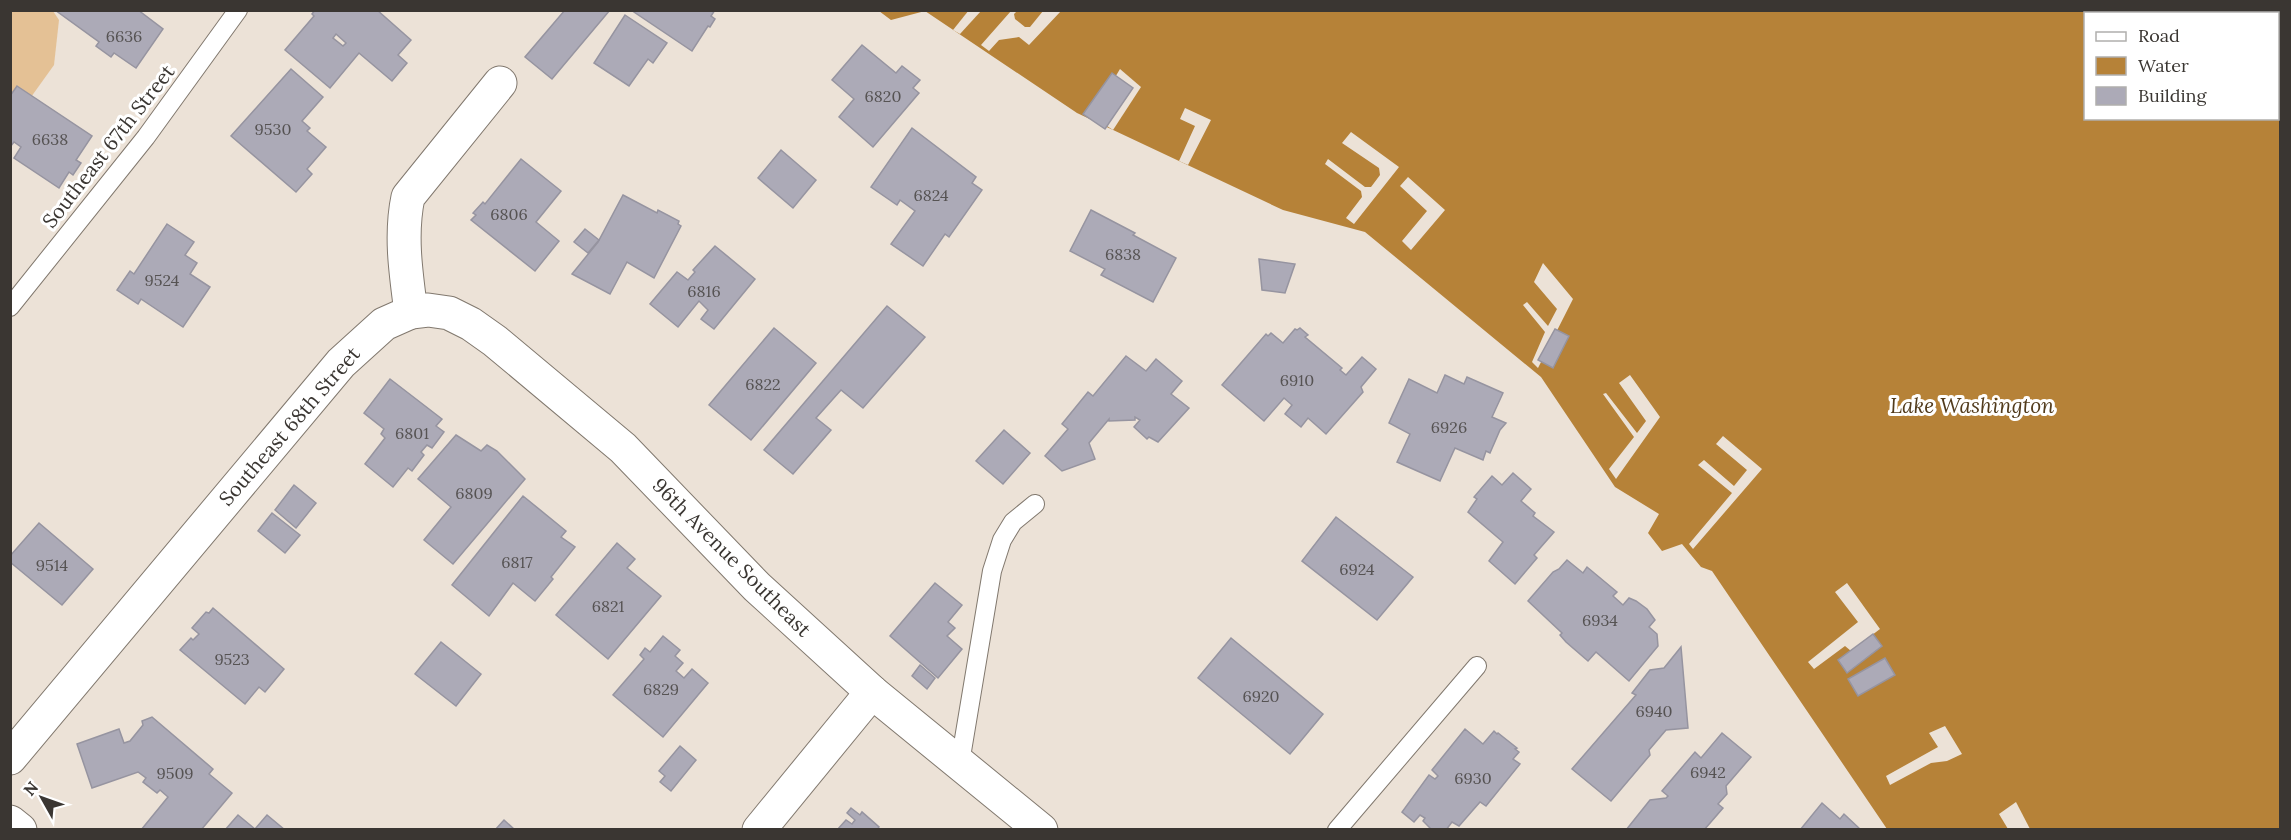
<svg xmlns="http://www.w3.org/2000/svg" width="2291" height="840" font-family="Lora,serif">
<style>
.green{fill:#e4c195}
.water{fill:#b68238;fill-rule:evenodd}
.pier{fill:#ece2d7}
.building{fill:#acaab7;stroke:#9694a0;stroke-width:1.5;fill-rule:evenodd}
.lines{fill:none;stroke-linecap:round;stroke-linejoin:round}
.lane-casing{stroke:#81786e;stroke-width:20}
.street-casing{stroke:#81786e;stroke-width:35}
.secondary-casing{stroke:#81786e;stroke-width:35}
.lane{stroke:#fff;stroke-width:18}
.street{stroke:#fff;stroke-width:33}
.secondary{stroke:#fff;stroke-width:33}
.labels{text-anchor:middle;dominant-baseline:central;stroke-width:6;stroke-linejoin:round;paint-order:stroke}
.number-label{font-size:16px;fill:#565353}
.street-label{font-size:20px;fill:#3a3632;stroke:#fff}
.water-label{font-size:21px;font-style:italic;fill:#523b1c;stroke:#fff}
</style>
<rect width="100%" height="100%" fill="#ece2d7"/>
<!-- green -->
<polygon class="green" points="11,11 53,11 59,20 54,65 11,125"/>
<!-- water -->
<path class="water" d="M879 11H2280V829H1887L1712 571 1701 567 1682 544 1662 551 1648 533 1659 514 1615 487 1541 377 1365 232 1283 210 1077 113 925 11 891 20ZM2086 14H2278V118H2086Z"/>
<!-- pier -->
<g class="pier">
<polygon points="969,10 981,11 960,34 953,30"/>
<polygon points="1011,11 1017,11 1014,14 1015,19 1025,27 1030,27 1043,11 1061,11 1029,45 1019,37 999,40 989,51 981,45"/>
<polygon points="1120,69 1141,87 1113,130 1092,116"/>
<polygon points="1185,108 1211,120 1188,165 1179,161 1195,126 1180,119"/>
<polygon points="1351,132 1399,167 1354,224 1346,218 1362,197 1361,191 1325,164 1328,159 1365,187 1371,187 1380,175 1379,168 1342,143"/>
<polygon points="1408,177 1445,210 1411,250 1402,241 1427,211 1400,186"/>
<polygon points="1543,263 1573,299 1538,368 1532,362 1545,332 1523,305 1527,302 1548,326 1557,309 1534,282"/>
<polygon points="1630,375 1660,417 1616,479 1609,469 1634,437 1603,394 1606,393 1637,433 1646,421 1619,383"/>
<polygon points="1723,436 1762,469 1693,549 1689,544 1732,493 1698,465 1704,460 1734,486 1747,470 1716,444"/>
<polygon points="1847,583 1880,629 1851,651 1845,646 1814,669 1808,662 1858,622 1835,592"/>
<polygon points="1945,726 1962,754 1947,761 1931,763 1890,785 1886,776 1938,747 1929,733"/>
<polygon points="2016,802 2030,829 2008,829 1999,814"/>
</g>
<!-- building -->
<g class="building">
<polygon points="55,10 138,10 163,29 136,68 114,53 111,57 96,46 99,42"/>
<path d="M315 10H377L411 40 398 55 407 63 392 81 359 53 330 88 285 50 314 16 312 14ZM336 34 346 43 343 46 333 38Z"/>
<polygon points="565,10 610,10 552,79 525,57"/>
<polygon points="631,10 715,10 711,16 715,19 710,27 708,26 692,51"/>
<polygon points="625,15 667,43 653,63 648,59 629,86 594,63"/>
<polygon points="862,45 896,73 902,66 920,80 913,88 919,93 873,147 839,117 854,99 832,80"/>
<polygon points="291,69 323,97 302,121 310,128 307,131 326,147 307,169 312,174 296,192 231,136"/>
<polygon points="1112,73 1133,88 1105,129 1083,114"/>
<polygon points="17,86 92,136 76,160 81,163 73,175 69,172 59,188 14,158 21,147 14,142 10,147 10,96"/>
<polygon points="912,128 976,177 972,183 982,190 949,237 945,234 923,266 891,244 915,211 900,200 897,205 871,187"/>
<polygon points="781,150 816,180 793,208 758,178"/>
<polygon points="521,159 561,191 536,222 559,241 535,271 471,220 476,215 473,213 483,202 485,204"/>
<polygon points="623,195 657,213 658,210 679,221 678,224 681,226 654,278 627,262 610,294 572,274 598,242"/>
<polygon points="1091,210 1135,233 1133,235 1176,258 1153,302 1101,275 1105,269 1070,251"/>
<polygon points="167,224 194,242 185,255 197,263 190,274 210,287 183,327 141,299 138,304 117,290 130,271 134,274"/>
<polygon points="585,229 599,240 588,253 574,242"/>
<polygon points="715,246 755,279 714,329 701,319 708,310 699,301 678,327 650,304 677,272 688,280 695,272 693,270"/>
<polygon points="1259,259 1295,264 1285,293 1262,290"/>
<polygon points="887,306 925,337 863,408 841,390 816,418 831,430 793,474 764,450"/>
<polygon points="774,328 816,363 751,440 709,405"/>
<polygon points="1300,328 1308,335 1305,337 1342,368 1340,370 1346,375 1362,357 1376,369 1361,387 1363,392 1326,434 1308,418 1301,427 1285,414 1292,405 1284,398 1264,421 1222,385 1266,334 1268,336 1271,333 1283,343 1295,329 1297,330"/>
<polygon points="1555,329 1569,336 1553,368 1538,360"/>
<polygon points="1126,356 1146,371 1156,359 1182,381 1171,394 1189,408 1158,442 1149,437 1147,439 1134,427 1140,420 1135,417 1135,420 1109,421 1109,419 1089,443 1095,459 1062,471 1045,456 1068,429 1062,424 1088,392 1093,396"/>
<polygon points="1445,375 1464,384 1467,377 1503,393 1492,417 1506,423 1500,430 1490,453 1486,451 1483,460 1455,448 1440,481 1397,462 1410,434 1389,423 1409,379 1437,393"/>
<polygon points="390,379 442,419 436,426 444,432 432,448 427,445 421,452 424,455 412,471 408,468 393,487 365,464 385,438 381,434 384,429 364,413"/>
<polygon points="1004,430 1030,453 1003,484 976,461"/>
<polygon points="456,435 481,451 487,445 497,451 525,479 453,564 424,540 451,507 418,479"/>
<polygon points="1513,473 1531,489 1521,501 1535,513 1533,516 1554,532 1534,555 1537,558 1515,584 1489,561 1503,542 1468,512 1477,499 1474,497 1492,476 1502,485"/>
<polygon points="294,485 316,503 296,528 275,510"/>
<polygon points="523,496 566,531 561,537 575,547 551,577 553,579 535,601 513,583 489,616 452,585"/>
<polygon points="272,513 300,535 285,553 258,531"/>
<polygon points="1336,517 1413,577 1377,620 1302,561"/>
<polygon points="39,523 93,569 62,605 10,562 10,556"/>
<polygon points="617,543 635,559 627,568 661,596 608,659 556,615"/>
<polygon points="1567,560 1583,573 1587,567 1617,592 1613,596 1623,605 1629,598 1636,601 1647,609 1655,620 1649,627 1657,634 1658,646 1629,681 1596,652 1588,661 1566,642 1560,635 1562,633 1528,601 1553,572 1559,569"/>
<polygon points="935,583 962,605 948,622 955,628 947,636 962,649 938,678 890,636"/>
<polygon points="213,608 284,669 265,692 259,687 245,704 180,650 191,638 193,640 199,634 192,628 206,612 209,613"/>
<polygon points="1873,634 1882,646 1847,673 1838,660"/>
<polygon points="663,636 680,650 675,656 683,663 676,671 684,678 692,669 708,683 663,737 613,695 644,659 640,655 645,648 650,652"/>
<polygon points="1231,638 1323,714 1290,754 1198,678"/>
<polygon points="441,642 481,674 456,706 415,674"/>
<polygon points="1681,647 1688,728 1666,730 1649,750 1650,755 1611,801 1572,769 1636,695 1632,693 1650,670 1664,668"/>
<polygon points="1885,658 1895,675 1858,696 1848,679"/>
<polygon points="920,665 935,678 927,689 912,676"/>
<polygon points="152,717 213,769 209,774 232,793 201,830 141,830 168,797 160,790 157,793 143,782 146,778 138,772 92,788 77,744 119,729 124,743 130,741 143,725 142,721"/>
<polygon points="1465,729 1483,744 1494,731 1497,734 1498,733 1517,748 1515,749 1519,752 1513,759 1520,764 1486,806 1480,802 1459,826 1452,822 1446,830 1432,830 1423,821 1425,818 1420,815 1414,822 1402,812 1429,775 1435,779 1438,776 1432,770"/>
<polygon points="1722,733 1751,757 1726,786 1727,794 1718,804 1723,808 1704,830 1626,830 1650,800 1666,798 1668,796 1662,791 1695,752 1701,758"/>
<polygon points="680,746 696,760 671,791 660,782 665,776 659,771"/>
<polygon points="1822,803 1840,819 1844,814 1861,830 1800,830"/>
<polygon points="851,808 860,815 862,812 879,827 877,830 837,830 846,820 852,824 855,820 847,813"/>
<polygon points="238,815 255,829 267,815 285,830 225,830"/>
<polygon points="504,820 515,830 495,830"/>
</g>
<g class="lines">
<!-- lane casing -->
<g class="lane-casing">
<g id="lane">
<polyline points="10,307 146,137 238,10"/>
<polyline points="960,763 992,571 1002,540 1013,522 1035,504"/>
<polyline points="1337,830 1477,666"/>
</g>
</g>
<!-- street casing -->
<g class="street-casing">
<g id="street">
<polyline points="411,312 428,310 449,313 471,324 495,341 623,448 757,587 872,692 1041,830"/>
<path d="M10 758 341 363 384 324 411 312C406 274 400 235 408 197L500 83"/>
<polyline points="759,830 872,692"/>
</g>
</g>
<!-- secondary casing -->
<g class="secondary-casing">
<polyline id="secondary" points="10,822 20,830"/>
</g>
<!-- lane -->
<use href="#lane" class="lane"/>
<!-- street -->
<use href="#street" class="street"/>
<!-- secondary -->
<use href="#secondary" class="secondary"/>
</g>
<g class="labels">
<!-- number labels -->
<g class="number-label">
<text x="124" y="36">6636</text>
<text x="883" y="96">6820</text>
<text x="273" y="129">9530</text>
<text x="50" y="139">6638</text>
<text x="931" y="195">6824</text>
<text x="509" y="214">6806</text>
<text x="1123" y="254">6838</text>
<text x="162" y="280">9524</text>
<text x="704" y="291">6816</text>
<text x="1297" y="380">6910</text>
<text x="763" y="384">6822</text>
<text x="1449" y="427">6926</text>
<text x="412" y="433">6801</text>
<text x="474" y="493">6809</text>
<text x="517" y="562">6817</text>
<text x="52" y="565">9514</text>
<text x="1357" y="569">6924</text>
<text x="608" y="606">6821</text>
<text x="1600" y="620">6934</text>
<text x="232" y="659">9523</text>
<text x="661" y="689">6829</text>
<text x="1261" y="696">6920</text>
<text x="1654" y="711">6940</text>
<text x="1708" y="772">6942</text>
<text x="175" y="773">9509</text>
<text x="1473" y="778">6930</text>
</g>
<!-- street labels -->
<g class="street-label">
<text transform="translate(108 146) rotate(-52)">Southeast 67th Street</text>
<text transform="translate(289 426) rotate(-49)">Southeast 68th Street</text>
<text transform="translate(732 557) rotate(45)">96th Avenue Southeast</text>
</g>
<!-- water labels -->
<g class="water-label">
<text x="1972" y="405">Lake Washington</text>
</g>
</g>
<!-- border -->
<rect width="2291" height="840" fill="none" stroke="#3a3632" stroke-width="24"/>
<!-- legend -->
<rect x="2084" y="12" width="195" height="108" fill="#ffffff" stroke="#b0afad" stroke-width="1.5"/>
<rect x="2096" y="32" width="30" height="9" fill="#ffffff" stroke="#b0afad" stroke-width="1.5"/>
<text x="2138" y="42" font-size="18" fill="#3a3632">Road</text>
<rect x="2096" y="57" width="30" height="18" fill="#b68238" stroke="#b0afad" stroke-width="1.5"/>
<text x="2138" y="72" font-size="18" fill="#3a3632">Water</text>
<rect x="2096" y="87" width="30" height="18" fill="#acaab7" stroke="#b0afad" stroke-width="1.5"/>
<text x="2138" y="102" font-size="18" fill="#3a3632">Building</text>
<!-- north arrow -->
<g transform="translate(42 798) rotate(310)" stroke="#ffffff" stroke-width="4.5" paint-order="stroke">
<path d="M0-4.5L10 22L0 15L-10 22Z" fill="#3a3632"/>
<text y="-9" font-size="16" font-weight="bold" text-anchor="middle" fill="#3a3632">N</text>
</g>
</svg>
